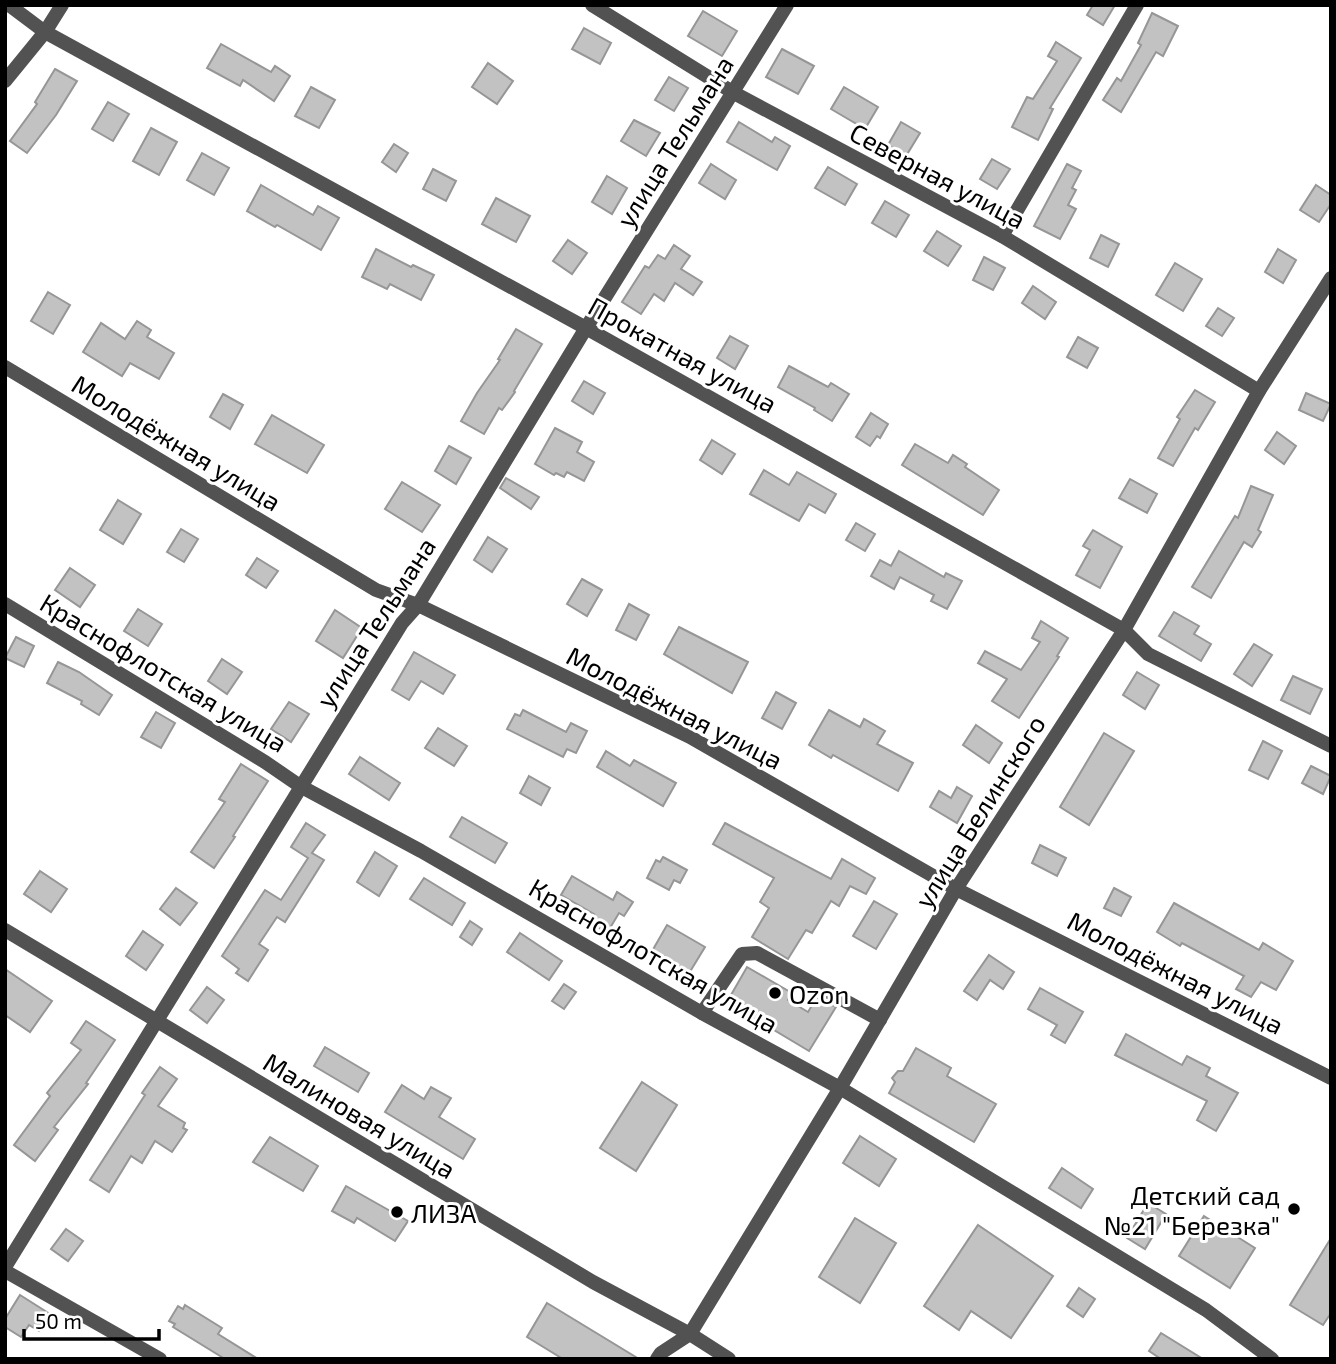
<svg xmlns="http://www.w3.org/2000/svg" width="1336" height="1364" font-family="'Exo 2',sans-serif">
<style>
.building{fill:#c2c2c2;stroke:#969696;stroke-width:2}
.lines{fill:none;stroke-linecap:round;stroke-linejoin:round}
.minor{stroke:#525252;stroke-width:14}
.tertiary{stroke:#525252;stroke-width:14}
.poi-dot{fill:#000;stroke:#fff;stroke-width:2.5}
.labels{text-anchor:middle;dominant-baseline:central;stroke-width:6;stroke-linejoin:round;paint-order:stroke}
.street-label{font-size:26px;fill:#000;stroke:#fff}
.poi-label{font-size:26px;fill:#000;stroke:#fff;text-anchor:start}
</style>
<rect width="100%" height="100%" fill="#fff"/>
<!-- building -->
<g class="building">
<polygon points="1093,5 1115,5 1103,25 1087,15"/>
<polygon points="703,11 737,31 722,56 688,36"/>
<polygon points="1152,13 1178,26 1163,56 1156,52 1121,112 1103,100 1117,78 1121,81 1141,45 1138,43"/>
<polygon points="584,28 611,43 600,64 572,49"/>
<polygon points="1056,42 1081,58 1050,108 1053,109 1038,140 1012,127 1027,97 1033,99 1057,61 1048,56"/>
<polygon points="221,44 271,72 275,66 290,76 274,101 243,80 240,86 207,68"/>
<polygon points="782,49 814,66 798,94 766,77"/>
<polygon points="488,63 513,81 497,104 472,87"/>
<polygon points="55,69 77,81 56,115 27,153 10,141 37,104 35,102"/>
<polygon points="669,77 688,88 674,111 655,100"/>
<polygon points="311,87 335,100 319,128 295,116"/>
<polygon points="844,87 878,107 865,129 831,109"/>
<polygon points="108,102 129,114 113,141 92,129"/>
<polygon points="634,120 660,133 646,156 621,141"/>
<polygon points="739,122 772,142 775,137 790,146 777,170 727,142"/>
<polygon points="901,122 920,133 906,156 888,145"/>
<polygon points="151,128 177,142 159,175 133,161"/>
<polygon points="394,144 408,153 396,172 382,162"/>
<polygon points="202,153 229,168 214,195 187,180"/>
<polygon points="992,159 1010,169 997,189 980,179"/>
<polygon points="711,164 736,180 725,199 699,183"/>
<polygon points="1067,164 1081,171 1072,188 1076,190 1068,205 1076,209 1060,239 1034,226"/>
<polygon points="828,167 857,184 845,205 815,188"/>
<polygon points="433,169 456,181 446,201 423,189"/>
<polygon points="607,176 627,188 612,214 592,202"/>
<polygon points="261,185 313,215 318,206 339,218 321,250 277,225 275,227 247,211"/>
<polygon points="1316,185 1331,195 1331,204 1319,222 1300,210"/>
<polygon points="496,198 530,216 516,242 482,224"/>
<polygon points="885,201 909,215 896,237 872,223"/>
<polygon points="937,231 961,246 948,266 924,251"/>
<polygon points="1101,235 1119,244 1108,267 1090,258"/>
<polygon points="568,240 587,253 572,274 553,261"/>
<polygon points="674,245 690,256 681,269 702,282 693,295 675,283 664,301 654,294 641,314 622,302 645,266 649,268 658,255 665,259"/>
<polygon points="376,249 411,267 413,265 434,275 421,300 390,284 387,289 362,277"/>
<polygon points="1278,249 1296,260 1283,283 1265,272"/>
<polygon points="984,257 1005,268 993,290 973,280"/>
<polygon points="1175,263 1202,279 1183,311 1156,295"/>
<polygon points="1033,286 1056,302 1045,319 1022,303"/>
<polygon points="48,292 70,305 53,334 31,321"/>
<polygon points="1218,308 1234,318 1222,336 1206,326"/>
<polygon points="137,321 151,330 147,337 174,353 159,379 130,363 122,376 83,352 101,323 125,339"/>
<polygon points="516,329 542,344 514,391 515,392 502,410 499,408 484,434 461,421 477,393 500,360 498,359"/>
<polygon points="730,336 748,346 735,369 717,358"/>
<polygon points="1078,337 1098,348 1087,368 1067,357"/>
<polygon points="789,366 828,387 831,383 849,394 832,421 814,410 815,408 778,387"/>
<polygon points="584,381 605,393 593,414 572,401"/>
<polygon points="1195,390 1215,402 1198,430 1195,428 1173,466 1158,458 1180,419 1177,417"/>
<polygon points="1306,393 1331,404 1323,421 1299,410"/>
<polygon points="223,394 243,405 230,429 210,417"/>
<polygon points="871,413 888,424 880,438 877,436 870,446 856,437"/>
<polygon points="272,415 324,445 307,473 255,444"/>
<polygon points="555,428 582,442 577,452 594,462 584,481 567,472 564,477 556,473 554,475 535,464"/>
<polygon points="1277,432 1296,446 1284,464 1265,450"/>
<polygon points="712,440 735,454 722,474 700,460"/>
<polygon points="915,444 948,463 953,455 967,464 965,467 999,490 983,515 902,465"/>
<polygon points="449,446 471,458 456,484 435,471"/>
<polygon points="764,470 789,485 797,472 836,494 825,513 809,504 799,521 750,494"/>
<polygon points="506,478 539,497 531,509 500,488"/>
<polygon points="1130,479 1157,494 1147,513 1119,498"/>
<polygon points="402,482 440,505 422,532 385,509"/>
<polygon points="1251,486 1273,495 1258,530 1261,532 1252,547 1244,542 1211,598 1192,587 1235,516 1238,518"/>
<polygon points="118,500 141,514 123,544 100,530"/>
<polygon points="856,523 875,534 865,551 846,540"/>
<polygon points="181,529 198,539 184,562 167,552"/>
<polygon points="1093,530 1122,547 1100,588 1076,575 1090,550 1083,546"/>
<polygon points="488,537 507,549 492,572 474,560"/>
<polygon points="899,551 944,577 946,573 962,581 947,609 931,601 934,595 900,577 894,589 871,576 880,560 891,566"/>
<polygon points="257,558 278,571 266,588 246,575"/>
<polygon points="70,568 95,585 80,607 55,590"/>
<polygon points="582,579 602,590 587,616 567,604"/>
<polygon points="629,604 649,615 636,640 616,630"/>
<polygon points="138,609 162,624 148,646 124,631"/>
<polygon points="335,610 362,628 343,658 316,641"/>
<polygon points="1174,612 1199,626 1194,634 1211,644 1201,661 1159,636"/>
<polygon points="1041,621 1068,638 1057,656 1059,657 1019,718 992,701 1007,679 978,663 985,651 1021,670 1040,642 1032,638"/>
<polygon points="679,627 748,662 732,693 664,654"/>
<polygon points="16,637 34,646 24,667 5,658"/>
<polygon points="1254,644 1272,655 1252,686 1234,674"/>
<polygon points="414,652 455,675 443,694 421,681 409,700 392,690"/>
<polygon points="222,659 242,672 227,694 208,681"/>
<polygon points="58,662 79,672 112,695 99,715 81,704 82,701 47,683"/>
<polygon points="1137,672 1159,685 1145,709 1123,695"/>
<polygon points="1293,676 1322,689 1310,714 1281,700"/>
<polygon points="776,692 796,703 782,729 762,718"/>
<polygon points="289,702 309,714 291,742 271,729"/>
<polygon points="523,710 566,732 571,723 587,731 576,753 567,749 563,757 507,729 515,714 520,716"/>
<polygon points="829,710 860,727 864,719 885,731 877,744 913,763 898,791 833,755 831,758 809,745"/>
<polygon points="156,712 175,723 161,748 141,737"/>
<polygon points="976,725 1002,743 989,763 963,745"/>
<polygon points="438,728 467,746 454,766 425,748"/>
<polygon points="1104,733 1134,751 1089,825 1060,807"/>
<polygon points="1263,741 1282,751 1268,779 1249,770"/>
<polygon points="606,751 630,766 634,760 676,783 663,806 597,767"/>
<polygon points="360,757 400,783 389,800 349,774"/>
<polygon points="241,764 268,781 233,836 235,837 214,868 191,852 225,802 219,799"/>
<polygon points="1311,766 1331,776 1323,794 1302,783"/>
<polygon points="529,776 550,788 541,805 520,793"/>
<polygon points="957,787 972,796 957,823 930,807 939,791 951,798"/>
<polygon points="462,817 507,843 495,863 450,837"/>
<polygon points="306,823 325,835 312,853 324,860 285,922 277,917 259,944 268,950 248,981 236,973 239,969 222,956 265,890 281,900 308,858 291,847"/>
<polygon points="725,823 831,879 842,859 875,878 866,894 850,886 839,906 831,901 812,933 806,930 788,959 752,937 769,908 760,902 774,878 713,844"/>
<polygon points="1040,845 1066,858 1057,876 1032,863"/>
<polygon points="375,852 397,866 379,896 357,882"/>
<polygon points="663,857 687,870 680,883 674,880 669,890 647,878 656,860 660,862"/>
<polygon points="40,871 67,889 51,912 24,894"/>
<polygon points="572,876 613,900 617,892 633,902 624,916 619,913 607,933 589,922 594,914 561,895"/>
<polygon points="424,878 465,903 452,925 410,899"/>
<polygon points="176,888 197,903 180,925 160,909"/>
<polygon points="1114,888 1131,897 1121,916 1104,908"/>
<polygon points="874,901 897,914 876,949 853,936"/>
<polygon points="1174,903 1259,950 1263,943 1293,961 1276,990 1261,982 1251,997 1236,989 1244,976 1182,943 1180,946 1157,932"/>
<polygon points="470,921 482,929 472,945 460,937"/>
<polygon points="667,925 705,947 688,975 651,953"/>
<polygon points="143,931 163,945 146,970 126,956"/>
<polygon points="520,933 562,961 549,980 507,952"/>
<polygon points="989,955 1014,972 1003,989 990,980 977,1000 964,991"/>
<polygon points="747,967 792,993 788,1000 808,1012 817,997 836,1007 809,1051 727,1002"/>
<polygon points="5,969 52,1001 30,1032 5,1015"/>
<polygon points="564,984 576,992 564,1009 552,1001"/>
<polygon points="207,987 224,1000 207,1023 190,1010"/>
<polygon points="1040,988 1083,1012 1065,1043 1051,1035 1057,1025 1028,1009"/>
<polygon points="86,1021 115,1040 86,1083 88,1084 54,1127 58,1130 35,1161 14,1145 50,1096 47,1093 81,1050 71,1043"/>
<polygon points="1126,1034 1182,1065 1187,1056 1210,1068 1206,1076 1238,1093 1216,1131 1197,1120 1207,1101 1115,1055"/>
<polygon points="325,1047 369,1073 358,1092 314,1066"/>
<polygon points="916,1048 951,1068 947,1076 996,1104 974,1142 889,1093 895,1082 892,1078 898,1071 903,1071"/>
<polygon points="160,1067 177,1079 158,1106 185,1123 183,1128 187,1130 172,1152 155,1141 142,1163 131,1156 109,1192 90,1180 145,1095 142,1093"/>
<polygon points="642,1082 677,1105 636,1171 600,1148"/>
<polygon points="402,1085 424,1099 431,1087 451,1098 439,1117 475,1139 463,1159 385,1112"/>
<polygon points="860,1136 896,1159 879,1186 843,1163"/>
<polygon points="270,1137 318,1166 303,1191 253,1162"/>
<polygon points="1062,1168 1093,1189 1081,1208 1049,1188"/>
<polygon points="346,1186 408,1221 395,1241 357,1218 354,1223 332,1211"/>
<polygon points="1148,1203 1166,1214 1145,1249 1127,1238"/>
<polygon points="1204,1216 1255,1248 1230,1288 1179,1256"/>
<polygon points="855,1218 896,1243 860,1303 819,1277"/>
<polygon points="978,1225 1053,1276 1011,1338 971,1311 959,1330 924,1306"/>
<polygon points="66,1229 83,1241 68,1261 51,1249"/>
<polygon points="1331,1238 1331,1313 1323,1325 1290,1305"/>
<polygon points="1079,1288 1095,1299 1083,1317 1067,1306"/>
<polygon points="20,1295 50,1314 39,1331 29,1325 21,1337 5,1327 5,1319"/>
<polygon points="547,1303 639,1359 563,1359 527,1337"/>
<polygon points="185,1305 222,1328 218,1334 258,1359 225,1359 173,1327 175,1324 169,1321 178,1306 183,1309"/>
<polygon points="1161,1333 1203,1359 1161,1359 1149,1351"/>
</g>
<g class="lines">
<!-- minor -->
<g class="minor">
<polyline points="9,5 45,32 586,328 1124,630 1148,654 1331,746"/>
<polyline points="592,5 734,93 1002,236 1259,391"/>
<polyline points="5,81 45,32 62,5"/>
<polyline points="1002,236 1137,5"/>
<polyline points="5,367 376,590 418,605 690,737 956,889 1331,1078"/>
<polyline points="5,604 265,762 300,786 421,851 702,1013 840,1088 1206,1310 1272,1359"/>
<polyline points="702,1013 742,954 757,953 880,1020"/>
<polyline points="5,1267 402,623 418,605 586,328 787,5"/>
<polyline points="5,1271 160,1359"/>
<polyline points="657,1359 661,1353 690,1334 840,1088 956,889 1124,630 1259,391 1331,278"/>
</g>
<!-- tertiary -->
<polyline class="tertiary" points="5,930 593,1282 690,1334 729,1359"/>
</g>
<!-- markers -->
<g class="poi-dot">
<circle cx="775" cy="993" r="7"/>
<circle cx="1294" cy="1209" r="7"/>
<circle cx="397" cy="1212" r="7"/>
</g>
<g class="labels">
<!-- street labels -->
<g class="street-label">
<text transform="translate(674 141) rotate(-58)">улица Тельмана</text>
<text transform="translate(938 175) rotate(28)">Северная улица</text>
<text transform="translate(683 354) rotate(29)">Прокатная улица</text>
<text transform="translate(177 442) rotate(31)">Молодёжная улица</text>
<text transform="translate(375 622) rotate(-57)">улица Тельмана</text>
<text transform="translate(164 672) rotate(31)">Краснофлотская улица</text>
<text transform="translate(675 707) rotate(27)">Молодёжная улица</text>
<text transform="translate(979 811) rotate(-58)">улица Белинского</text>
<text transform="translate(654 955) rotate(30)">Краснофлотская улица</text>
<text transform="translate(1176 972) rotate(27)">Молодёжная улица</text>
<text transform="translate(360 1115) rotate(31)">Малиновая улица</text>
</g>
<!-- poi labels -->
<g class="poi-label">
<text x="789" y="993">Ozon</text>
<text x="1280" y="1194" text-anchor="end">Детский сад<tspan x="1280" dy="30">№21 "Березка"</tspan></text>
<text x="411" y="1212">ЛИЗА</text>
</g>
</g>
<!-- border -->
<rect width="1336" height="1364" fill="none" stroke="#000000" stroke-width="14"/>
<!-- scale -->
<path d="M24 1329v10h135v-10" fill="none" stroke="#000000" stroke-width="3.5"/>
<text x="35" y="1329" font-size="21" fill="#000000" stroke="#ffffff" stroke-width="5" paint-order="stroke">50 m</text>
</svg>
